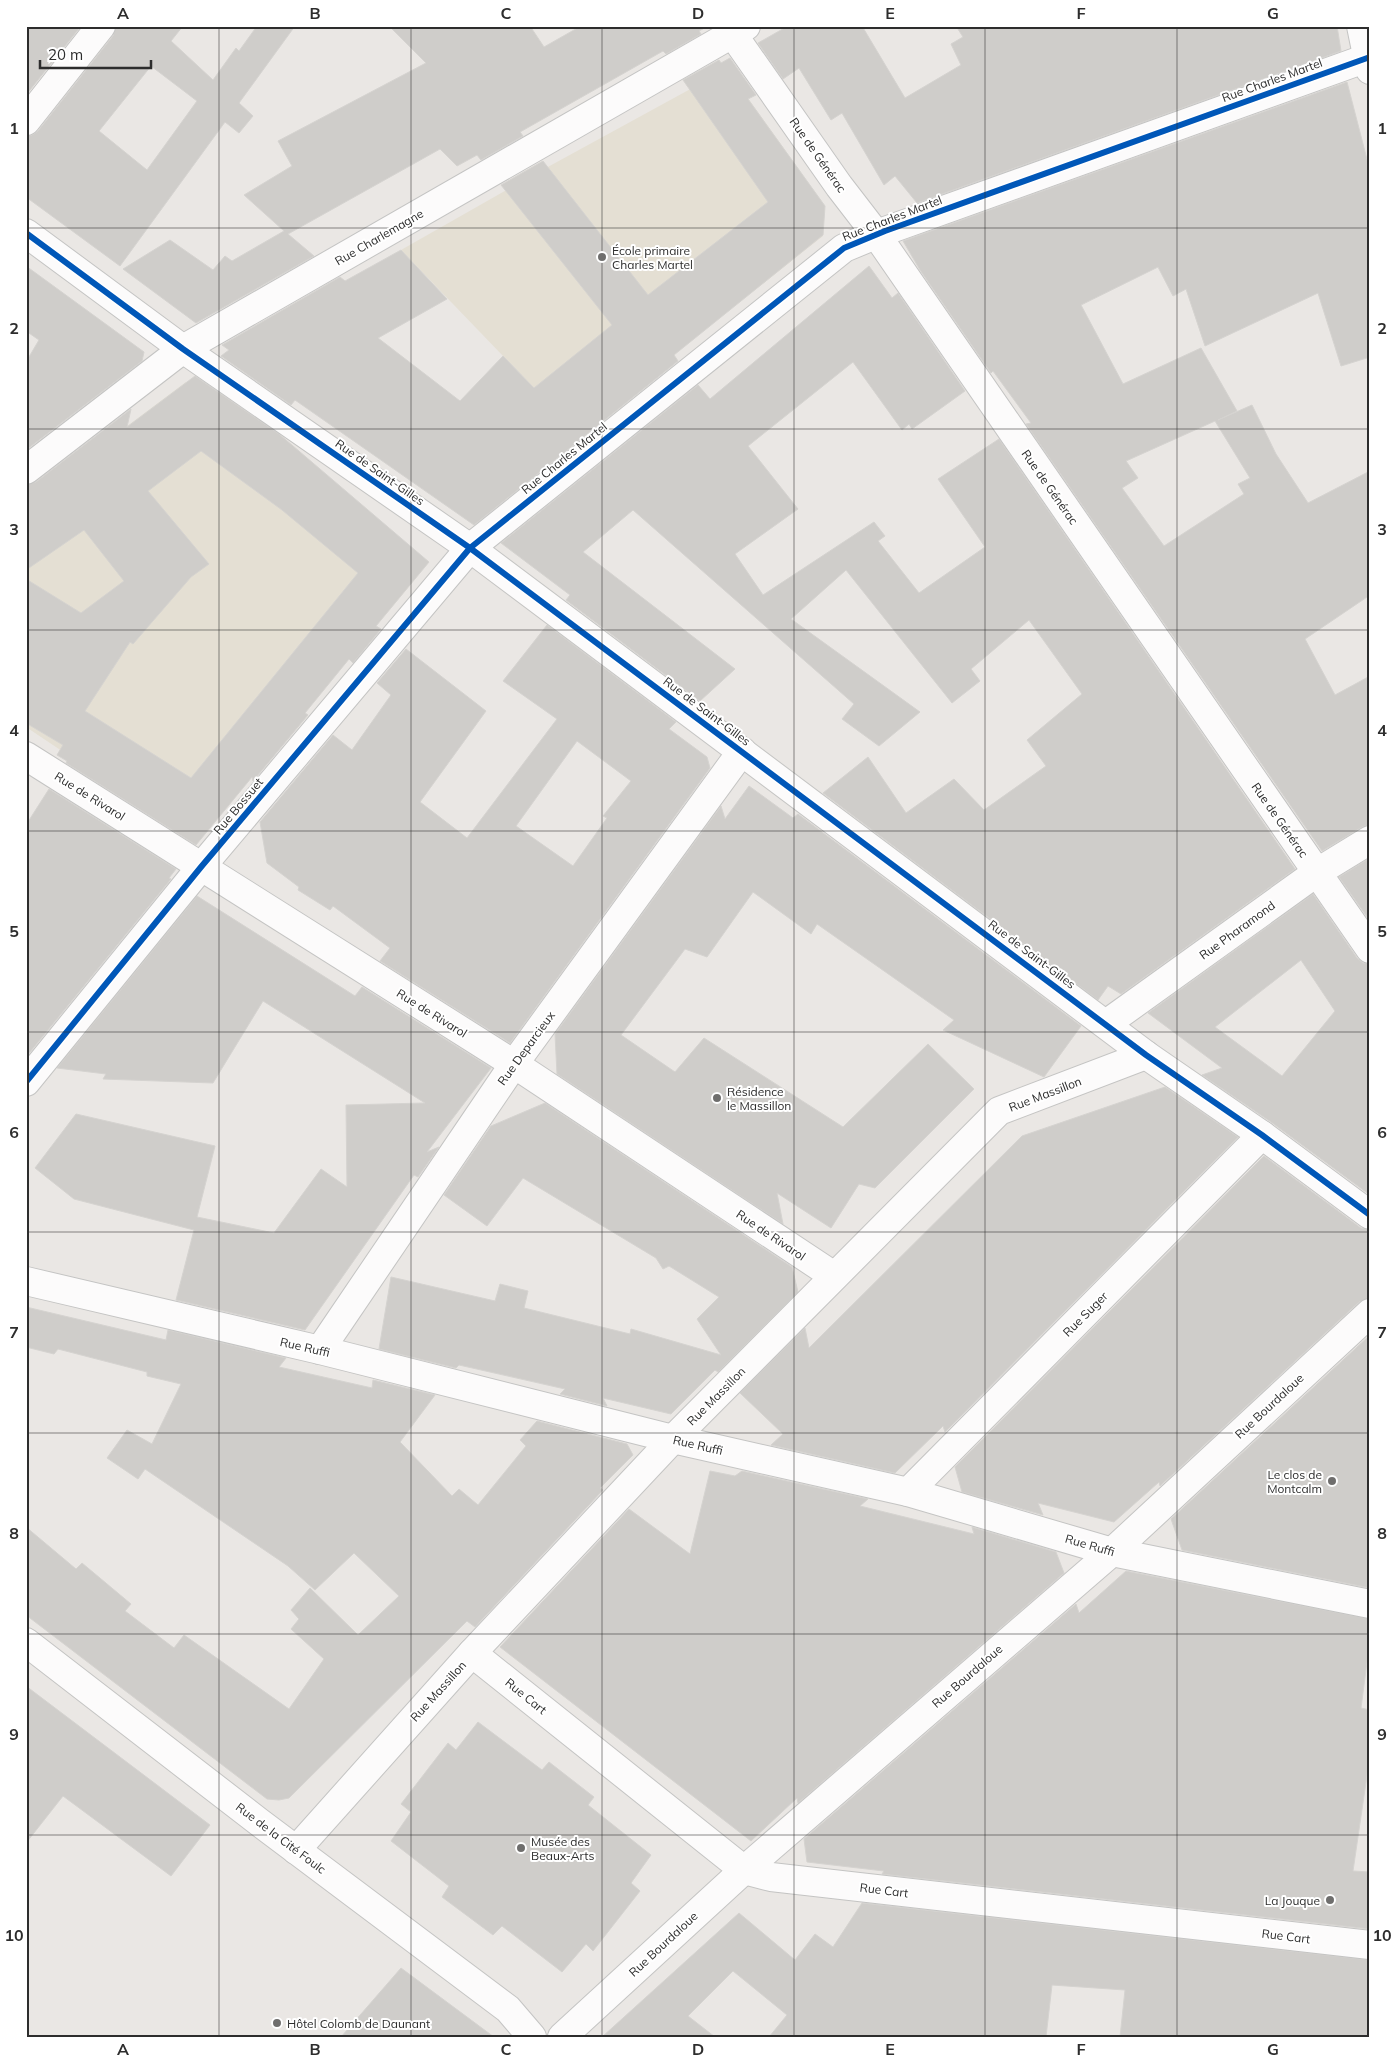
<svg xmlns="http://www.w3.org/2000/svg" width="1396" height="2063" font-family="Mulish,sans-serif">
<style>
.education{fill:#e4dfd3}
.building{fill:#cfcdca;stroke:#d5d3d0;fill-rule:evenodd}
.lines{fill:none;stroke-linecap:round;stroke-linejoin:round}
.minor-casing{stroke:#c4c4c3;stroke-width:30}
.tertiary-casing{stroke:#c4c4c3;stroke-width:30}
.minor{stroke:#fcfbfb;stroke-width:28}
.tertiary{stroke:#fcfbfb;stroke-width:28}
.cycleway-casing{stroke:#fff;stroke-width:9}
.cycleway{stroke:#0057b8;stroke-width:6}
.grid{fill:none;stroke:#2d2d2d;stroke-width:1;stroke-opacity:0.55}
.poi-dot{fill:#6f6e6d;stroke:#fff;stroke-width:2}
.labels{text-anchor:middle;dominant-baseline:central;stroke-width:4;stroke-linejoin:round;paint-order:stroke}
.street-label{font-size:12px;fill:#2d2d2d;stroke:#fff}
.poi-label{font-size:12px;fill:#2d2d2d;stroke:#fff;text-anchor:start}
.neatline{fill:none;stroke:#2d2d2d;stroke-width:2}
.grid-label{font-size:16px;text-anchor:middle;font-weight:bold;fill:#2d2d2d}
</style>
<rect width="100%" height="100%" fill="#eae7e4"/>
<!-- education -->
<g class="education">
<polygon points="727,69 825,206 823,236 576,432 401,250 524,180"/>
<polygon points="186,382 429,562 198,842 26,727 26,502"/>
</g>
<!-- building -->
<g class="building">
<polygon points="26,26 81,26 26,95"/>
<path d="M116 26H183L171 41 213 80 236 48 239 51 257 26H295L239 103 253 116 239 133 225 122 120 266 26 197V136L32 135 38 131 113 36ZM151 66 197 101 147 170 99 131Z"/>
<polygon points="389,26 530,26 544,47 581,26 708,26 699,31 701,34 666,54 663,51 520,132 523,136 481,160 477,155 457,166 440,149 288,234 314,256 196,323 123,269 170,240 213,270 225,256 232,261 284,231 244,195 292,166 278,141 426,63"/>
<polygon points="788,26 862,26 905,98 961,65 951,44 963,37 956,26 1337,26 1341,51 917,203 895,176 884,185 842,113 831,120 799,68 783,79 758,43"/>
<polygon points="730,58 756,95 748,99 825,206 823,235 674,355 678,361 474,525 295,400 291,405 221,356 229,350 222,345 340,277 345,281 401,250 447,299 378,338 460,401 503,356 534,388 612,325 501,185 543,161 648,295 768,202 683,80 719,60 721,63"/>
<path d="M1347 82 1370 171V357L1341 366 1318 293 1205 346 1186 289 1173 296 1158 267 1081 305 1123 384 1201 348 1237 411 1218 420 1252 405 1276 454 1308 503 1370 471V595L1305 639 1335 695 1370 676V824L1362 827 1322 851 1026 424 1031 423 993 371 991 373 920 270 903 241ZM1215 421 1250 478 1238 484 1244 494 1164 546 1122 488 1138 478 1126 461Z"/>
<polygon points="26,266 144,352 142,361 26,450 26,362 39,340 26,331"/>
<polygon points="869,266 892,298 898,293 965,391 912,429 909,424 902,430 853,362 748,446 798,509 735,554 763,595 874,522 885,536 878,541 919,593 985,547 938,479 999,439 1295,869 1121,994 1108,986 1098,1000 823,793 868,757 906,813 954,779 984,810 1046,766 1027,740 1082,694 1029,620 971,669 980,681 952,703 846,570 791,619 920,712 879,746 842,719 854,704 633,510 583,552 735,669 700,701 566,600 570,595 501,543 698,385 710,399"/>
<path d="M195 376 279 434 429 562 376 626 381 629 353 663 349 659 305 713 308 715 253 781 252 777 196 845 66 763 67 761 57 755 63 745 26 723V579L81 613 124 581 84 530 26 570V485L36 482 131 409 127 427ZM201 451 282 510 358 573 191 778 85 711 130 642 133 644 191 577 209 564 148 491Z"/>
<path d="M547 625 676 722 669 729 707 757 710 768 510 1043 380 961 390 948 333 906 330 910 298 890 299 887 267 863 260 822 333 735 352 750 391 695 377 683 406 649 486 711 420 802 467 838 557 719 503 681ZM577 741 631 781 603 816 607 818 573 866 516 826Z"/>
<polygon points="749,786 793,818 798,814 1081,1026 1044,1077 943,1030 954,1020 817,924 811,934 753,892 707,957 685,949 621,1035 675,1072 704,1038 843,1127 928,1044 974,1089 875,1188 859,1184 831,1228 777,1193 783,1224 557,1074 555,1034 721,806 725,819"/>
<polygon points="49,789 176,869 169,878 171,879 26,1057 26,825"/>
<polygon points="1370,858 1370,921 1339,877"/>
<path d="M1313 894 1357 958 1363 963 1370 964V1195L1271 1122 1202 1075 1222 1068 1148 1013ZM1301 960 1335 1011 1282 1076 1215 1027Z"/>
<polygon points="197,896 355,996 362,987 491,1068 427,1152 439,1147 418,1177 414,1175 305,1330 176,1300 194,1230 74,1199 35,1168 76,1114 215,1146 197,1217 274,1233 321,1169 347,1187 346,1105 425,1103 263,1001 213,1083 103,1079 106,1074 57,1068"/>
<polygon points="1165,1087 1238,1137 945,1432 943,1426 895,1473 771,1445 783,1434 740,1393 805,1328 809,1348 1022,1136"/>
<polygon points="545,1103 792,1267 798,1292 718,1372 715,1370 671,1414 603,1398 607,1406 560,1394 565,1389 459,1365 456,1368 379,1349 391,1277 495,1301 500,1284 528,1291 524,1308 630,1334 631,1329 721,1355 697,1319 719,1297 669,1266 663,1269 656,1258 523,1178 487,1226 444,1195 491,1126"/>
<polygon points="1264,1156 1361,1228 1370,1230 1370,1298 1359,1302 1160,1486 1159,1482 1114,1522 1038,1503 1043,1515 962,1492 955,1467"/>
<polygon points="26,1307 166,1340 168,1330 286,1358 279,1367 372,1388 373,1380 435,1395 400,1442 452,1496 459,1489 478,1505 526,1446 520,1440 537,1421 627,1444 633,1455 600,1488 603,1490 475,1627 467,1621 289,1798 279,1800 267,1799 26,1615 26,1527 76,1569 82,1563 131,1604 125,1611 174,1648 184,1635 289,1709 324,1659 291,1629 299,1619 291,1610 310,1588 358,1635 399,1596 354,1553 315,1590 288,1566 145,1469 138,1479 107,1458 127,1430 152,1444 181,1384 147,1376 147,1372 58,1349 54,1354 26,1347"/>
<polygon points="1370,1335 1370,1588 1182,1550 1171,1519"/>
<polygon points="710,1471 735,1476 742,1471 868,1499 860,1506 974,1534 972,1527 1056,1552 1064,1573 798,1803 797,1798 751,1841 500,1647 629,1509 690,1554"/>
<polygon points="1126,1571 1370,1619 1370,1639 1361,1708 1370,1710 1370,1755 1353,1871 1370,1872 1370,1929 882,1874 884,1871 807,1862 804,1839 1076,1604 1079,1613"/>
<polygon points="26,1686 210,1825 171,1876 63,1796 26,1843"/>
<polygon points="478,1722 542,1770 549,1762 594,1797 588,1805 651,1855 631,1883 640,1891 593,1951 586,1944 562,1972 502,1926 493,1935 442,1897 449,1886 391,1841 411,1812 401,1804 448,1743 456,1750"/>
<polygon points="862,1903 1370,1960 1370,2037 1120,2037 1125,1990 1052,1985 1046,2037 769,2037 787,2015 733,1971 688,2016 715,2037 602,2037 739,1913 795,1960 815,1934 833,1947"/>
<polygon points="401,1968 494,2037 341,2037"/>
</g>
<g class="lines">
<!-- minor casing -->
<g class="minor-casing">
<g id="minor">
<polyline points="727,26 839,186 876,234 1370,949"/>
<polyline points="1361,26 1370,70"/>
<polyline points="26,121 101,26"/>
<polyline points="26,470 183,349 746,26"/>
<polyline points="26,756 514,1064 834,1276"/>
<polyline points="1106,1024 1316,873 1370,840"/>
<polyline points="26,1082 201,867 470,548 844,248 885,231 1370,57"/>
<polyline points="26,1281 320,1350 673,1439 908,1492 1112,1552 1370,1604"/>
<polyline points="320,1350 514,1064 742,751"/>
<polyline points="908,1492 1262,1135"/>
<polyline points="472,1653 744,1870 771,1877 1370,1945"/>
<polyline points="296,1850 472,1653 673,1439 999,1111 1146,1055"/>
<polyline points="562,2037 744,1870 1112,1552 1370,1313"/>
</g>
</g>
<!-- tertiary casing -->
<g class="tertiary-casing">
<g id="tertiary">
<polyline points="26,233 183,349 470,548 1146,1055 1262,1135 1370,1215"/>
<polyline points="26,1642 259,1822 508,2009 532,2037"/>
</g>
</g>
<!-- minor -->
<use href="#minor" class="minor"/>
<!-- tertiary -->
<use href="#tertiary" class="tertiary"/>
<!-- cycleway casing -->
<g class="cycleway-casing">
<g id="cycleway">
<polyline points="26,233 183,349 470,548 1146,1055 1262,1135 1370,1215"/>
<polyline points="26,1082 201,867 470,548 844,248 885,231 1370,57"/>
</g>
</g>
<!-- cycleway -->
<use href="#cycleway" class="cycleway"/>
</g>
<!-- grid -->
<path class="grid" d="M219 26V2037M411 26V2037M602 26V2037M794 26V2037M985 26V2037M1177 26V2037M26 228H1370M26 429H1370M26 630H1370M26 831H1370M26 1032H1370M26 1232H1370M26 1433H1370M26 1634H1370M26 1835H1370"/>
<!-- markers -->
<g class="poi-dot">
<circle cx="602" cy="257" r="5"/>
<circle cx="717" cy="1098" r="5"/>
<circle cx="1332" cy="1481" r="5"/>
<circle cx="521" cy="1848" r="5"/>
<circle cx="1330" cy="1900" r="5"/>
<circle cx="277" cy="2023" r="5"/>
</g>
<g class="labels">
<!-- street labels -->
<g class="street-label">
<text transform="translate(1272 80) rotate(-20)">Rue Charles Martel</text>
<text transform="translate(818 155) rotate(55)">Rue de Générac</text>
<text transform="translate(892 218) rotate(-21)">Rue Charles Martel</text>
<text transform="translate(379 237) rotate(-30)">Rue Charlemagne</text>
<text transform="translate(564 458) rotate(-39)">Rue Charles Martel</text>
<text transform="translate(380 472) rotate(35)">Rue de Saint-Gilles</text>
<text transform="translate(1050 487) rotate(55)">Rue de Générac</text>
<text transform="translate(707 711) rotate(37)">Rue de Saint-Gilles</text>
<text transform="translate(90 796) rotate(32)">Rue de Rivarol</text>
<text transform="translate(238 806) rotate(-50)">Rue Bossuet</text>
<text transform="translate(1280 820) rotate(55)">Rue de Générac</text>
<text transform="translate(1237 930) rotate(-36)">Rue Pharamond</text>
<text transform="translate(1032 954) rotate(37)">Rue de Saint-Gilles</text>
<text transform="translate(432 1013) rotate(32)">Rue de Rivarol</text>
<text transform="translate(526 1048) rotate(-54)">Rue Deparcieux</text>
<text transform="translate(1045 1094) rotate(-21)">Rue Massillon</text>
<text transform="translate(771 1235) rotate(34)">Rue de Rivarol</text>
<text transform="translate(1085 1314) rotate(-45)">Rue Suger</text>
<text transform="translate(305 1347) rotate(13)">Rue Ruffi</text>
<text transform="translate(716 1396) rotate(-45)">Rue Massillon</text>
<text transform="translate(1269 1406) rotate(-43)">Rue Bourdaloue</text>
<text transform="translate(698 1445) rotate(13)">Rue Ruffi</text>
<text transform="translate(1090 1545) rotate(16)">Rue Ruffi</text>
<text transform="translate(967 1676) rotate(-41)">Rue Bourdaloue</text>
<text transform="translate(438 1691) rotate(-48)">Rue Massillon</text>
<text transform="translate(526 1696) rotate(39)">Rue Cart</text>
<text transform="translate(281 1838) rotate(37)">Rue de la Cité Foulc</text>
<text transform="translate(884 1890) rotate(7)">Rue Cart</text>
<text transform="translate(1286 1936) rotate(7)">Rue Cart</text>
<text transform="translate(663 1944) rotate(-43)">Rue Bourdaloue</text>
</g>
<!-- poi labels -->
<g class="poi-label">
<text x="612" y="250">École primaire<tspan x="612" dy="14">Charles Martel</tspan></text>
<text x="727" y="1091">Résidence<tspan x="727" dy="14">le Massillon</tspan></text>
<text x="1322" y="1474" text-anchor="end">Le clos de<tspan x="1322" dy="14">Montcalm</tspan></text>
<text x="531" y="1841">Musée des<tspan x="531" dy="14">Beaux-Arts</tspan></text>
<text x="1320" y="1900" text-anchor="end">La Jouque</text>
<text x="287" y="2023">Hôtel Colomb de Daunant</text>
</g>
</g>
<!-- border -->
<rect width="1396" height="2063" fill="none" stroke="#ffffff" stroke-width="55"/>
<!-- scale -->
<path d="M40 60v8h111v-8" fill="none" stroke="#2d2d2d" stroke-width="2.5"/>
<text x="48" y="60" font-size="15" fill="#2d2d2d" stroke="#ffffff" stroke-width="4" paint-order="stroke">20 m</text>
<rect x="28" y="28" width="1340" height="2008" class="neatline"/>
<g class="grid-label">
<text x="123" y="19">A</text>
<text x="315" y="19">B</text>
<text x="506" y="19">C</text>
<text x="698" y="19">D</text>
<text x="890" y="19">E</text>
<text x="1081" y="19">F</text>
<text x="1273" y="19">G</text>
<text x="14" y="134">1</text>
<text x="1382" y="134">1</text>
<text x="14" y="334">2</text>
<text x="1382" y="334">2</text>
<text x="14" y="535">3</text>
<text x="1382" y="535">3</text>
<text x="14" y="736">4</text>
<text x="1382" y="736">4</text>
<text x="14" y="937">5</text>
<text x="1382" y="937">5</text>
<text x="14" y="1138">6</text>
<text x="1382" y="1138">6</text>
<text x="14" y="1338">7</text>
<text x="1382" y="1338">7</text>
<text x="14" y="1539">8</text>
<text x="1382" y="1539">8</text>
<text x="14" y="1740">9</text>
<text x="1382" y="1740">9</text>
<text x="14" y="1941">10</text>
<text x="1382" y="1941">10</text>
<text x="123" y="2055">A</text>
<text x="315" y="2055">B</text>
<text x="506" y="2055">C</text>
<text x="698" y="2055">D</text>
<text x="890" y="2055">E</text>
<text x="1081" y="2055">F</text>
<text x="1273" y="2055">G</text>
</g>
</svg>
